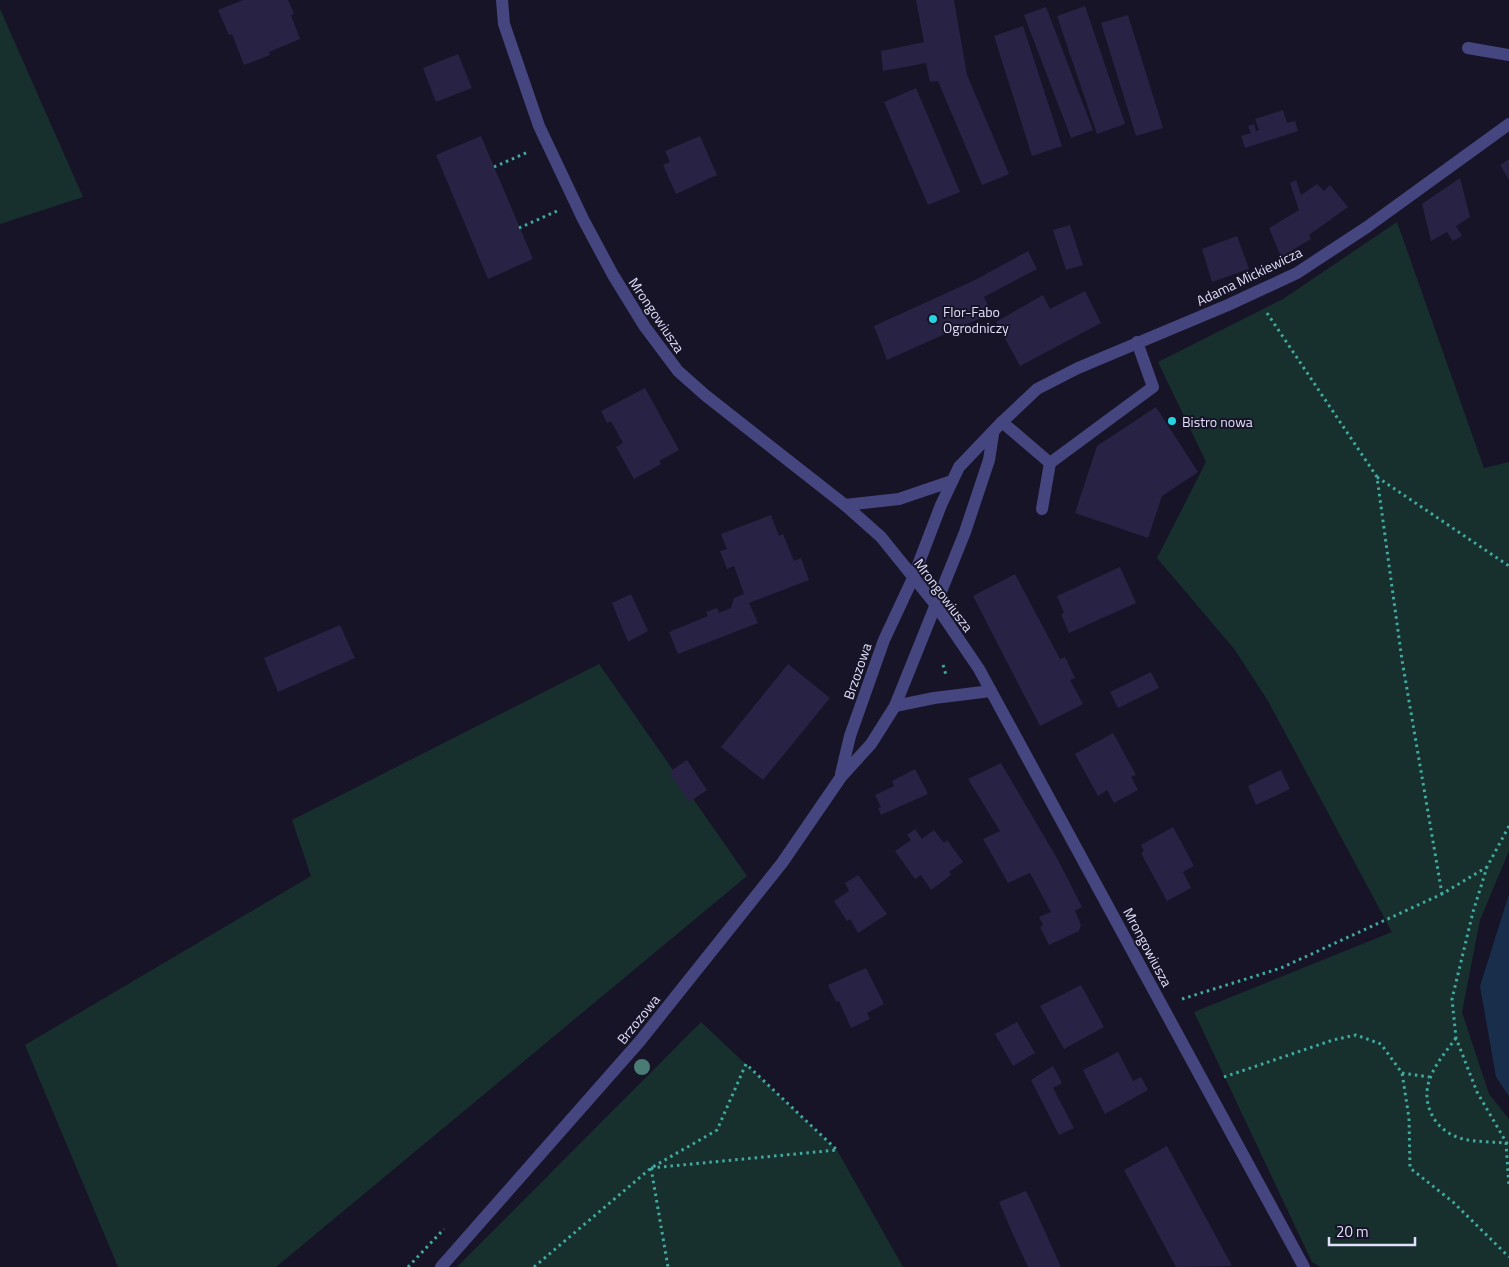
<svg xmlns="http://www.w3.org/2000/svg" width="1509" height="1267" font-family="'Titillium Web',sans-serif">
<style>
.green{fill:#17302e}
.water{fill:#182e4b}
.building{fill:#282245}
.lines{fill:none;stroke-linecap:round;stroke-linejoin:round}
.path{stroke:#41aba1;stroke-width:3;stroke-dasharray:2.5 4;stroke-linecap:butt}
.minor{stroke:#45457f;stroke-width:12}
.tree{fill:#497c75}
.poi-dot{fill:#24d4e0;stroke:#161426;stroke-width:2}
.labels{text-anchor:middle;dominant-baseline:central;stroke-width:4;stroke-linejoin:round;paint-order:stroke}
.street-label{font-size:14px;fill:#e0defa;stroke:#161426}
.poi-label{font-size:14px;fill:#e0defa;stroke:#161426;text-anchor:start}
</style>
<rect width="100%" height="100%" fill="#161426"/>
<!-- green -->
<g class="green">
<polygon points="0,9 83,197 0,224"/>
<polygon points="1397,222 1484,468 1509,462 1509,851 1480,920 1462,1012 1489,1094 1509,1119 1509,1267 1320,1267 1312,1262 1194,1012 1392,932 1268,701 1235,650 1157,558 1206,462 1158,362 1283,299"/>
<polygon points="599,664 747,876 276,1267 118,1267 25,1045 311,876 292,820"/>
<polygon points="701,1022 837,1150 903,1267 457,1267"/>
</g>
<!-- water -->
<polygon class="water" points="1509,894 1509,1096 1496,1077 1480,986"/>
<!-- building -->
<g class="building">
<polygon points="243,0 288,0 294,14 291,15 300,39 269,52 270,55 244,65 232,34 229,35 218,10"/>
<polygon points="916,0 954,0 967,75 1009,174 982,185 938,81 930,82 926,63 883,71 881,51 924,42"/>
<polygon points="1085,6 1125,124 1097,134 1057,16"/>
<polygon points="1046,7 1093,130 1071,138 1024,15"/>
<polygon points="1128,15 1163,128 1136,136 1101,23"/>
<polygon points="1023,26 1062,146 1032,156 994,36"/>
<polygon points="458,54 472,88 436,102 423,68"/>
<polygon points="916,88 960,192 928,205 884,102"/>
<polygon points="1283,110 1287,123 1295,121 1298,131 1245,148 1241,136 1251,133 1248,126 1254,124 1256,131 1259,130 1255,119"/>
<polygon points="481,136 533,259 488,279 436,155"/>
<polygon points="700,136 717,175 676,194 663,165 670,162 665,151"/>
<polygon points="1509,159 1509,180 1500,165"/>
<polygon points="1460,178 1470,217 1456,226 1462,236 1453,241 1447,232 1431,241 1422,204"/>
<polygon points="1296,180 1301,195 1317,184 1324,191 1330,185 1348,207 1309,235 1311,239 1281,257 1269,228 1299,210 1290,183"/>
<polygon points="1070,225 1083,265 1066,270 1053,230"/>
<polygon points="1237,236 1249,269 1212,282 1202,249"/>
<polygon points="1028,251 1037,269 984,297 992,313 887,360 874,326 975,280"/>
<polygon points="1085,291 1101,323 1020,366 996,322 1043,295 1050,309"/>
<polygon points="645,388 679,450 659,461 661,464 634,479 616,447 623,443 611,421 607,423 601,411"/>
<polygon points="1156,407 1198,472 1162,496 1148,538 1075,513 1097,446"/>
<polygon points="771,515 779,536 783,534 794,561 801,558 809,580 749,603 758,623 678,654 669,632 708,616 706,612 717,608 719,613 731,608 734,598 744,594 734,566 727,569 720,551 727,549 721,534"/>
<polygon points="1120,567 1136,603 1069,633 1061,614 1064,613 1057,596"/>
<polygon points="1015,574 1060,659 1065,657 1075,678 1070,680 1083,704 1040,726 973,596"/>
<polygon points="631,594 648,631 628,642 612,603"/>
<polygon points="340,625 355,658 278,692 264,658"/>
<polygon points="788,664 830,698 763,780 721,747"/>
<polygon points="1151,672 1159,688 1118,708 1110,692"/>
<polygon points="1113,733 1136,775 1131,777 1138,790 1114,803 1107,790 1098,796 1075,754"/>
<polygon points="687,760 707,790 689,802 669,772"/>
<polygon points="1001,763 1058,860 1082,907 1075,911 1081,925 1079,931 1049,945 1040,927 1043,925 1039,917 1051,912 1030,873 1008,883 983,839 1000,831 968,779"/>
<polygon points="915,769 928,794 881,815 878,808 881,807 875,795 894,786 892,781"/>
<polygon points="1281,770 1290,789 1256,805 1248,786"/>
<polygon points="1173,827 1194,866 1183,872 1191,888 1167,901 1141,853 1144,851 1141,845"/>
<polygon points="915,829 922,839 934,830 944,843 947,840 963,862 949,872 951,875 931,890 921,875 915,879 895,851 911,840 907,835"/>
<polygon points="858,875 887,914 858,933 850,919 847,921 834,901 849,891 845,883"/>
<polygon points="866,968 884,1004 867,1013 870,1019 851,1028 839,1001 836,1002 828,985"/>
<polygon points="1081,985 1104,1027 1064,1049 1040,1006"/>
<polygon points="1017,1022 1035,1053 1013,1066 995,1034"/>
<polygon points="1118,1052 1133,1081 1141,1077 1148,1090 1105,1114 1083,1070"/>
<polygon points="1053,1066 1062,1083 1053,1088 1074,1128 1059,1135 1031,1080"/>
<polygon points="1167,1146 1232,1266 1176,1267 1124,1170"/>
<polygon points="1026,1191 1033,1205 1061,1267 1028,1267 1011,1230 999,1202"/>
</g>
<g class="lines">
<!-- path -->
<g class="path">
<polyline points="494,167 528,152"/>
<polyline points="519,228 557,211"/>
<polyline points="1267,313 1377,477 1402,660 1442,894"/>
<polyline points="1377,477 1509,566"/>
<polyline points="943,665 946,675"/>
<polyline points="1509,826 1487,867 1473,912 1452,999 1456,1038 1477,1092 1509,1147"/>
<polyline points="1182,999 1281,968 1442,894 1487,867"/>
<path d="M1456 1038C1438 1062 1416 1086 1433 1117 1439 1128 1451 1136 1463 1139 1477 1142 1492 1142 1506 1143L1509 1187"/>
<polyline points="1402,1073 1429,1077"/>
<polyline points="1224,1077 1333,1040 1356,1035 1381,1044 1402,1073 1409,1118 1410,1168 1453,1202 1509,1257"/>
<polyline points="651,1168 668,1267"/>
<polyline points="408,1267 444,1229"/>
<polyline points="534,1267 651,1168 717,1130 746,1064 837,1150 651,1168"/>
</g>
<!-- minor -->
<g class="minor">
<polyline points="502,0 504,24 539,126 583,219 613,275 645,327 678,371 705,395 845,505 881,537 935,604 979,669 1304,1267"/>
<polyline points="1468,48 1509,55"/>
<polyline points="1002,422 1050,463 1153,387 1137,342"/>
<polyline points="845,505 899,499 952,481"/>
<polyline points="1042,509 1050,463"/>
<polyline points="895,706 934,698 991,691"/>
<polyline points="841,774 850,736 884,640 913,578 941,505 959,467 1002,422 1037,389 1078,368 1228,305 1297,273 1367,227 1509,124"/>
<polyline points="441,1267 640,1041 782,863 841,777 871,744 895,706 965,532 989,460 993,434"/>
</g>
</g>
<!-- trees -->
<circle class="tree" cx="642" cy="1067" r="8"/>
<!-- markers -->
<g class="poi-dot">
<circle cx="933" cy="319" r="5"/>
<circle cx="1172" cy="421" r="5"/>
</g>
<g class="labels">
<!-- street labels -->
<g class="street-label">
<text transform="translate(1249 276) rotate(-26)">Adama Mickiewicza</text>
<text transform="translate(657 315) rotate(56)">Mrongowiusza</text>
<text transform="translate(944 595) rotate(53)">Mrongowiusza</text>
<text transform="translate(857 671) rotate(-71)">Brzozowa</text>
<text transform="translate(1148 947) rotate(62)">Mrongowiusza</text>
<text transform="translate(638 1019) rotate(-51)">Brzozowa</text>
</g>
<!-- poi labels -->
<g class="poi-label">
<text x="943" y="311">Flor-Fabo<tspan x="943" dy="16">Ogrodniczy</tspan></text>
<text x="1182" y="421">Bistro nowa</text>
</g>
</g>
<!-- scale -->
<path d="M1329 1237v8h86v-8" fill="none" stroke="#e0defa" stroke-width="2.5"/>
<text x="1336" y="1237" font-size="15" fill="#e0defa" stroke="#161426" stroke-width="4" paint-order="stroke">20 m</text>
</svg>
